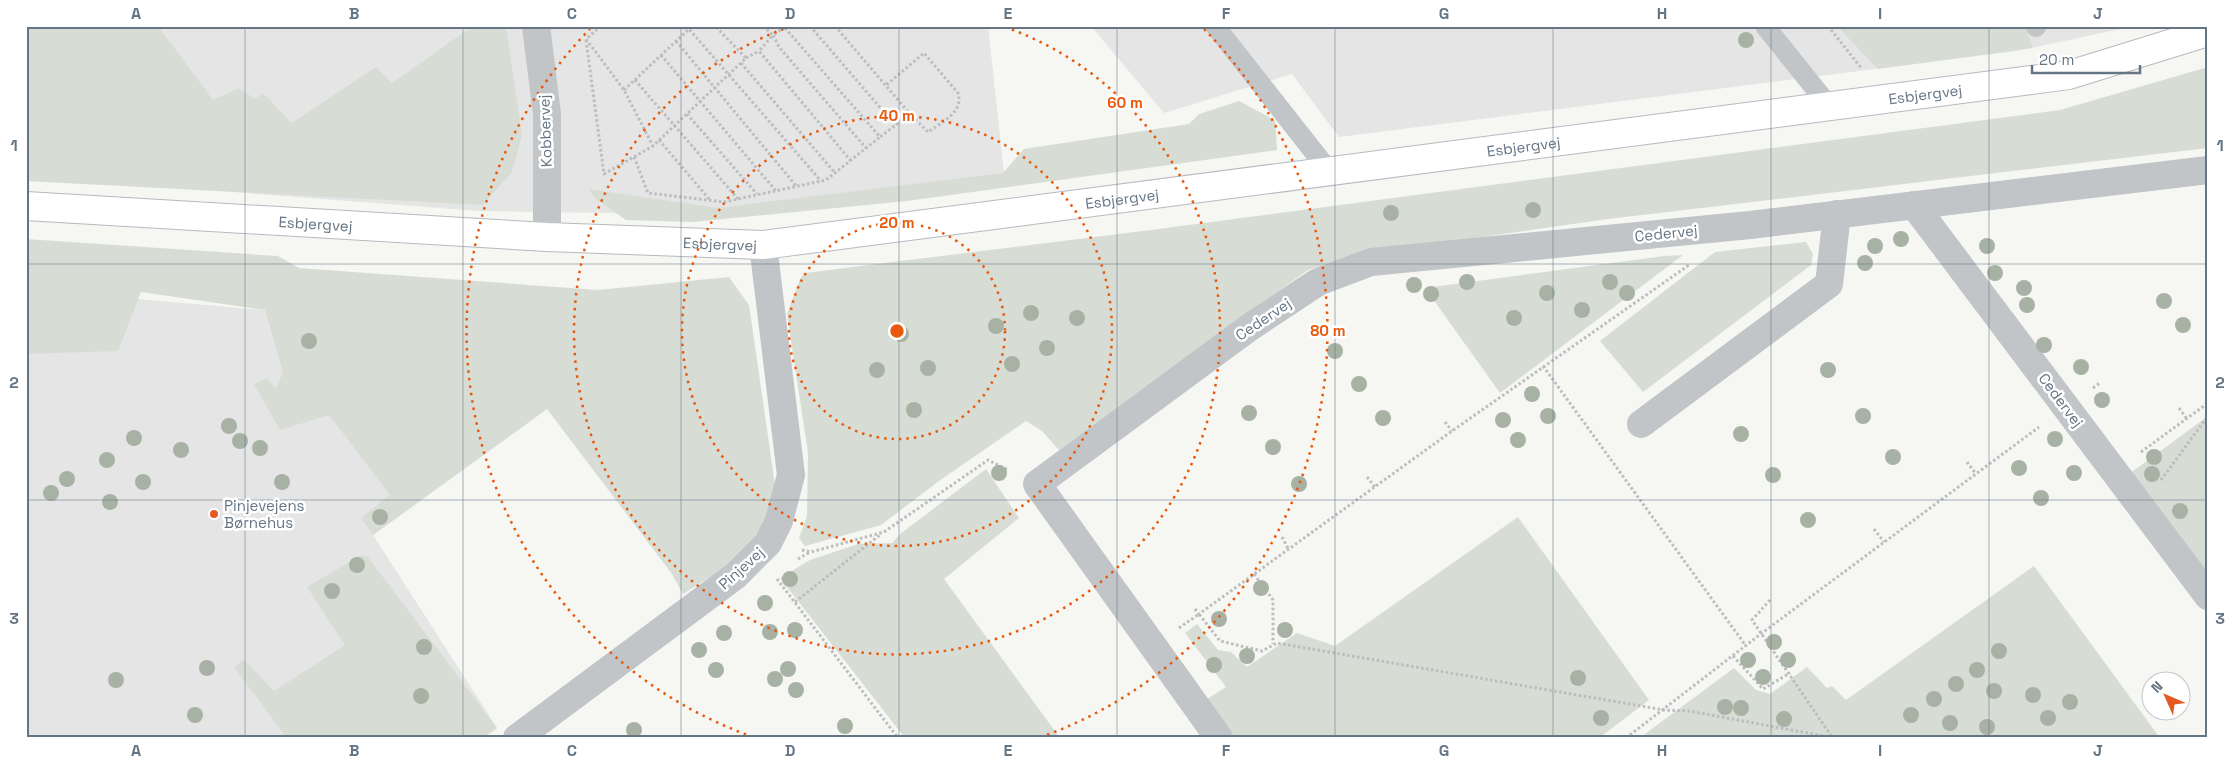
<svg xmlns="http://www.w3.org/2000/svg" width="2234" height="764" font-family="'Space Grotesk',sans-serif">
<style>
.built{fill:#e4e5e4}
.green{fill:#d7ddd4}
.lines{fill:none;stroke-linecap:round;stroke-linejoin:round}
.secondary-casing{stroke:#b6babf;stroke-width:30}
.path{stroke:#bbbdc0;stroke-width:3;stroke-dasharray:2.5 2.5;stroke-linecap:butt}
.service{stroke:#c1c5c8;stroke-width:20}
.minor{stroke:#c1c5c8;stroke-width:28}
.tertiary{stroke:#c1c5c8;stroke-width:28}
.secondary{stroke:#fff;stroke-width:28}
.tree{fill:#a7b2a4}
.grid{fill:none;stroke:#657584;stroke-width:1;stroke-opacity:0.55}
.ring{fill:none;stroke:#e8590c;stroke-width:2.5;stroke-dasharray:2.5 5}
.poi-dot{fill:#e65923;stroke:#fff;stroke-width:2}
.labels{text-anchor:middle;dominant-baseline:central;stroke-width:5;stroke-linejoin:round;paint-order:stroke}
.street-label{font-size:15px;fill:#657584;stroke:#fff}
.poi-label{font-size:15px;fill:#657584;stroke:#fff;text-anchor:start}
.centre{fill:#e8590c;stroke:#fff;stroke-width:2.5}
.ring-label{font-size:15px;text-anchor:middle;font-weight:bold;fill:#e8590c;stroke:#fff;stroke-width:5;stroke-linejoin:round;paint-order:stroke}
.neatline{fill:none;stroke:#657584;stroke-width:2}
.grid-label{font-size:16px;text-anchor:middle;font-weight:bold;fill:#657584}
</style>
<rect width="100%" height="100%" fill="#f6f6f3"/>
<!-- built -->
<g class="built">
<polygon points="26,26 988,26 1004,173 763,215 478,211 26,176"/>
<polygon points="1091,26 2135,26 2016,51 1339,137 1292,74 1164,113"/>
<polygon points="26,289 273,311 557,299 620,494 547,409 373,535 497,728 483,738 26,738"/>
</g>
<!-- green -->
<g class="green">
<polygon points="26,26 158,26 213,100 239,88 255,99 263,93 292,123 376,67 392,83 473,26 506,26 522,135 512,172 483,205 26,181"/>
<polygon points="1837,26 2025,26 2033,48 1878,69"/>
<polygon points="2208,67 2208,148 1608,219 1351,256 1308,270 1059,450 1042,431 1026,421 939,481 881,525 805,546 799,538 807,516 808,453 787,314 800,279 805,273 1151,230 2060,110"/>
<polygon points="1239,101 1275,120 1277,150 907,201 692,222 626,220 597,200 588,189 718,208 1003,173 1024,149 1189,124 1199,114"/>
<polygon points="26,239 278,256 299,268 598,290 729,277 749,305 775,485 764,527 720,571 683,594 672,574 547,409 373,535 361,518 390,495 329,415 280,430 254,384 267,378 276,389 283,372 265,310 141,292 118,351 26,354"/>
<polygon points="1806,242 1813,254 1811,265 1643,392 1600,341 1715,252"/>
<polygon points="1683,255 1500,393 1425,288 1664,256"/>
<polygon points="2208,416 2208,615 2110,488"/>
<polygon points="986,469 1019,518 944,579 1060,738 905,738 780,578 810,560 858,544 892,543 900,534"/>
<polygon points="1518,517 1649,700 1599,738 1226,738 1201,703 1226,687 1185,633 1197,624 1218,650 1231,652 1247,667 1297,633 1335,646"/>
<polygon points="360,556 367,556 497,728 483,738 287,738 234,667 244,660 274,691 345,645 307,587"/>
<polygon points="2034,566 2160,738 1647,738 1645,734 1734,668 1756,690 1770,694 1807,667 1827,688 1832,686 1846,700"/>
</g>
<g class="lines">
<!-- secondary casing -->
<g class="secondary-casing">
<g id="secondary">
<path id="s1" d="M26 206 547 237 763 245 2069 75 2208 32"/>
</g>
</g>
<!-- path -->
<g class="path">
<polyline points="601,26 586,39 624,90 653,146 746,58 715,26"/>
<polyline points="763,26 773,35 787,26"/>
<polyline points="810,26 895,125"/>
<polyline points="835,26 910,114"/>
<polyline points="1828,26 1862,69"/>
<path d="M785 28 880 137 910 114 928 132C942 122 964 112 958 93L924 53 885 86"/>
<polyline points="586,40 604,174 653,146"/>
<polyline points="676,41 797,187"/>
<polyline points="661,55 776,191"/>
<polyline points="746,58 759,51"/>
<polyline points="741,63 835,173"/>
<polyline points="635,80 738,199"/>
<polyline points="624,90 689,29 821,181"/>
<polyline points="687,114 757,194"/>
<polyline points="659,140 710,200"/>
<polyline points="634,157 648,193 724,202 826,180 880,137"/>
<polyline points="851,161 759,51 773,35 779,47 866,148"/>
<polyline points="1543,366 1746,646"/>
<polyline points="2093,388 2101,382"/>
<polyline points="2179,408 2187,419"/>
<polyline points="1445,422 1452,431"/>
<polyline points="2141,452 2208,403"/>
<polyline points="1967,462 1976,474"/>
<polyline points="1367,477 1375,487"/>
<polyline points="2161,480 2208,416"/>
<polyline points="1874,529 1884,542"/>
<polyline points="1282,537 1289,550"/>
<polyline points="802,550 811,552 884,532 988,460 1008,470"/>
<polyline points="798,559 810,552"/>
<polyline points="1254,574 1273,600 1273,644"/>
<polyline points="777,579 898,738"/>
<polyline points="1770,600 1752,620 1832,737"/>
<polyline points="795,602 881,534"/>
<polyline points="1195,609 1199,614 1452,431 1689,265"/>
<polyline points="1179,628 1199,614 1220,641 1262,651 1277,643 1664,710 1689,711 1835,738"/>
<polyline points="1733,656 1763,689 1790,673"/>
<polyline points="1626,738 1762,633 2039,427"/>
</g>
<!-- service -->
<g class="service">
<polyline points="1215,26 1329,171"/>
<polyline points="1765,26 1829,106"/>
<polyline points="2036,27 2036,26"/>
</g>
<!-- minor -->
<g class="minor">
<polyline points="1914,205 2208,596"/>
<polyline points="1641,424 1829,284 1837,214"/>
<polyline points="517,738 735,576 768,543 779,521 791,475 763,245"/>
<polyline points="1219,738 1037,484 1250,327 1318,282 1371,262 1750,225 2208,170"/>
</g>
<!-- tertiary -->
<polyline class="tertiary" points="536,26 547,114 547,237"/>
<!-- secondary -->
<use href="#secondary" class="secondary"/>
</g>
<!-- trees -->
<g class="tree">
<circle cx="1746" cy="40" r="8"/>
<circle cx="1533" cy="210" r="8"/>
<circle cx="1391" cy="213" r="8"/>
<circle cx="1901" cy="239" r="8"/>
<circle cx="1875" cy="246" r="8"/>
<circle cx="1987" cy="246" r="8"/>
<circle cx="1865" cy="263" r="8"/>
<circle cx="1995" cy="273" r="8"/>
<circle cx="1467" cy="282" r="8"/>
<circle cx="1610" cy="282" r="8"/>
<circle cx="1414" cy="285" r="8"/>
<circle cx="2024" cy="288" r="8"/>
<circle cx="1547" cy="293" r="8"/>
<circle cx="1627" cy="293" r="8"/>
<circle cx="1431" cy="294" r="8"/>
<circle cx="2164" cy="301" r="8"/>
<circle cx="2027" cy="305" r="8"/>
<circle cx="1582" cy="310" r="8"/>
<circle cx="1031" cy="313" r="8"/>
<circle cx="1077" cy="318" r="8"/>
<circle cx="1514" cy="318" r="8"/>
<circle cx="2183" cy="325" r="8"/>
<circle cx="996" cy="326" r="8"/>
<circle cx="901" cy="334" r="8"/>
<circle cx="309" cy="341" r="8"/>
<circle cx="2044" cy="345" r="8"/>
<circle cx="1047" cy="348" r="8"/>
<circle cx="1335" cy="351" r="8"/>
<circle cx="1012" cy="364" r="8"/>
<circle cx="2081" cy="367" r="8"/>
<circle cx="928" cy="368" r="8"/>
<circle cx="877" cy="370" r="8"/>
<circle cx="1828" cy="370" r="8"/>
<circle cx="1359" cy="384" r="8"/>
<circle cx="1532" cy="394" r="8"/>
<circle cx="2102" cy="400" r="8"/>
<circle cx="914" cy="410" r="8"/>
<circle cx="1249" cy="413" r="8"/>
<circle cx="1548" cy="416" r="8"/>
<circle cx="1863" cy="416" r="8"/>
<circle cx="1383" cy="418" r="8"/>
<circle cx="1503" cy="420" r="8"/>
<circle cx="229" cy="426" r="8"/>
<circle cx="1741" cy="434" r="8"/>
<circle cx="134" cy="438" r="8"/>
<circle cx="2055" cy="439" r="8"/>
<circle cx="1518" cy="440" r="8"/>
<circle cx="240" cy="441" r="8"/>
<circle cx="1273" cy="447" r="8"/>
<circle cx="260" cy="448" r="8"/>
<circle cx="181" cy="450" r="8"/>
<circle cx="1893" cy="457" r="8"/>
<circle cx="2154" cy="457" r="8"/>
<circle cx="107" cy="460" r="8"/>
<circle cx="2019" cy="468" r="8"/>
<circle cx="999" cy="473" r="8"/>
<circle cx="2074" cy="473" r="8"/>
<circle cx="2152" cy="474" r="8"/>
<circle cx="1773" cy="475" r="8"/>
<circle cx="67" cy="479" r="8"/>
<circle cx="143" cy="482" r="8"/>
<circle cx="282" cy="482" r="8"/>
<circle cx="1299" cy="484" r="8"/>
<circle cx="51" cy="493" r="8"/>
<circle cx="2041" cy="498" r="8"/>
<circle cx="110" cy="502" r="8"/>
<circle cx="2180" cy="511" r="8"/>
<circle cx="380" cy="517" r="8"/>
<circle cx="1808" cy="520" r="8"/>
<circle cx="357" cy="565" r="8"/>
<circle cx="790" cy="579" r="8"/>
<circle cx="1261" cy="588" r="8"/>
<circle cx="332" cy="591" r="8"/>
<circle cx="765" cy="603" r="8"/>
<circle cx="1219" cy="619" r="8"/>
<circle cx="795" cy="630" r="8"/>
<circle cx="1285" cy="630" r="8"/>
<circle cx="770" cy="632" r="8"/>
<circle cx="724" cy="633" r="8"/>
<circle cx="1774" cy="642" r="8"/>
<circle cx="424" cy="647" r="8"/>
<circle cx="699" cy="650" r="8"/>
<circle cx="1999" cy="651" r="8"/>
<circle cx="1247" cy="656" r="8"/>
<circle cx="1748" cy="660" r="8"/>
<circle cx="1788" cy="660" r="8"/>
<circle cx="1214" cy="665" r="8"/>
<circle cx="207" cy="668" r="8"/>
<circle cx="788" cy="669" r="8"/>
<circle cx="716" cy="670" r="8"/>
<circle cx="1977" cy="670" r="8"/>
<circle cx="1763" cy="677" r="8"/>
<circle cx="1578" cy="678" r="8"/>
<circle cx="775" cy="679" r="8"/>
<circle cx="116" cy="680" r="8"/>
<circle cx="1956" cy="684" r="8"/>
<circle cx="796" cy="690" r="8"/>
<circle cx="1994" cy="691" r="8"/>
<circle cx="2033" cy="695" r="8"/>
<circle cx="421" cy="696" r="8"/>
<circle cx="1934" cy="699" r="8"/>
<circle cx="2070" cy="702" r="8"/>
<circle cx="1725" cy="707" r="8"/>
<circle cx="1741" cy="708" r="8"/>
<circle cx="195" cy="715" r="8"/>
<circle cx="1911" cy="715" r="8"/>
<circle cx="1601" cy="718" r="8"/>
<circle cx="2048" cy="718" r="8"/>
<circle cx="1784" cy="719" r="8"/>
<circle cx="1950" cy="723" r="8"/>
<circle cx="845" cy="726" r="8"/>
<circle cx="1987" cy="727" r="8"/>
<circle cx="634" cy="730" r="8"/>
</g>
<!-- grid -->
<path class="grid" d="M245 26V738M463 26V738M681 26V738M899 26V738M1117 26V738M1335 26V738M1553 26V738M1771 26V738M1989 26V738M26 264H2208M26 500H2208"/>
<!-- distance rings -->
<g class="ring">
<circle cx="897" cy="331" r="108"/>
<circle cx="897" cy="331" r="215"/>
<path d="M1005 27A323 323 0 1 1 789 27"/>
<path d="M753 737A431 431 0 0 1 590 29M1204 29A431 431 0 0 1 1041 737"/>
</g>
<!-- markers -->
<circle class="poi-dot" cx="214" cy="514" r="5"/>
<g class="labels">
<!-- street labels -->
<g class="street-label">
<text stroke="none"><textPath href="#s1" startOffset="1910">Esbjergvej</textPath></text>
<text transform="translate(545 131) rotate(-92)">Kobbervej</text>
<text stroke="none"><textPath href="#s1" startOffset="1505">Esbjergvej</textPath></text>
<text stroke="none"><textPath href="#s1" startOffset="1100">Esbjergvej</textPath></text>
<text stroke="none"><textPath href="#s1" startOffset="290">Esbjergvej</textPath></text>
<text transform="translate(1666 233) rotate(-6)">Cedervej</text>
<text stroke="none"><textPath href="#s1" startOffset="695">Esbjergvej</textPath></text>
<text transform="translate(1263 319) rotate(-34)">Cedervej</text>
<text transform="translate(2061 400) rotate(53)">Cedervej</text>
<text transform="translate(741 568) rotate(-42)">Pinjevej</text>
</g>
<!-- poi labels -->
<g class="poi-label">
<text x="224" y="505">Pinjevejens<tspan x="224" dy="17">Børnehus</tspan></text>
</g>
</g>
<circle cx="897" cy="331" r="8" class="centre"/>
<g class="ring-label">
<text x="1125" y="108">60 m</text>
<text x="897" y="121">40 m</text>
<text x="897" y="228">20 m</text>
<text x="1328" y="336">80 m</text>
</g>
<!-- border -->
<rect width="2234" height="764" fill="none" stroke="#ffffff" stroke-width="55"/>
<!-- north arrow -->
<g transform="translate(2166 696) rotate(315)"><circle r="24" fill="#ffffff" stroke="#c1c8ce"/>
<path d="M0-4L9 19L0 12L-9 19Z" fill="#e65923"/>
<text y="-8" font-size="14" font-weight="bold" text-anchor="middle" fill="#657584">N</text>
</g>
<!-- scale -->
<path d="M2032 65v8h108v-8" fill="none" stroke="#657584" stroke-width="2.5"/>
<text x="2039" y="65" font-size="15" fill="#657584" stroke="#ffffff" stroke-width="4" paint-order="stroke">20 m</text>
<rect x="28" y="28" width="2178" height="708" class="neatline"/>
<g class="grid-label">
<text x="136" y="19">A</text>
<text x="354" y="19">B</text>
<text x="572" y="19">C</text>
<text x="790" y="19">D</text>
<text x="1008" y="19">E</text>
<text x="1226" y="19">F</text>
<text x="1444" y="19">G</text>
<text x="1662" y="19">H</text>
<text x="1880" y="19">I</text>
<text x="2098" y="19">J</text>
<text x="14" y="151">1</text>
<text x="2220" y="151">1</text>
<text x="14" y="388">2</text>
<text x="2220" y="388">2</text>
<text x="14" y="624">3</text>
<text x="2220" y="624">3</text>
<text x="136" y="756">A</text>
<text x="354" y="756">B</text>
<text x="572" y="756">C</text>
<text x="790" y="756">D</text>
<text x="1008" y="756">E</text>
<text x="1226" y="756">F</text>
<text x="1444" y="756">G</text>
<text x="1662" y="756">H</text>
<text x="1880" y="756">I</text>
<text x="2098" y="756">J</text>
</g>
</svg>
